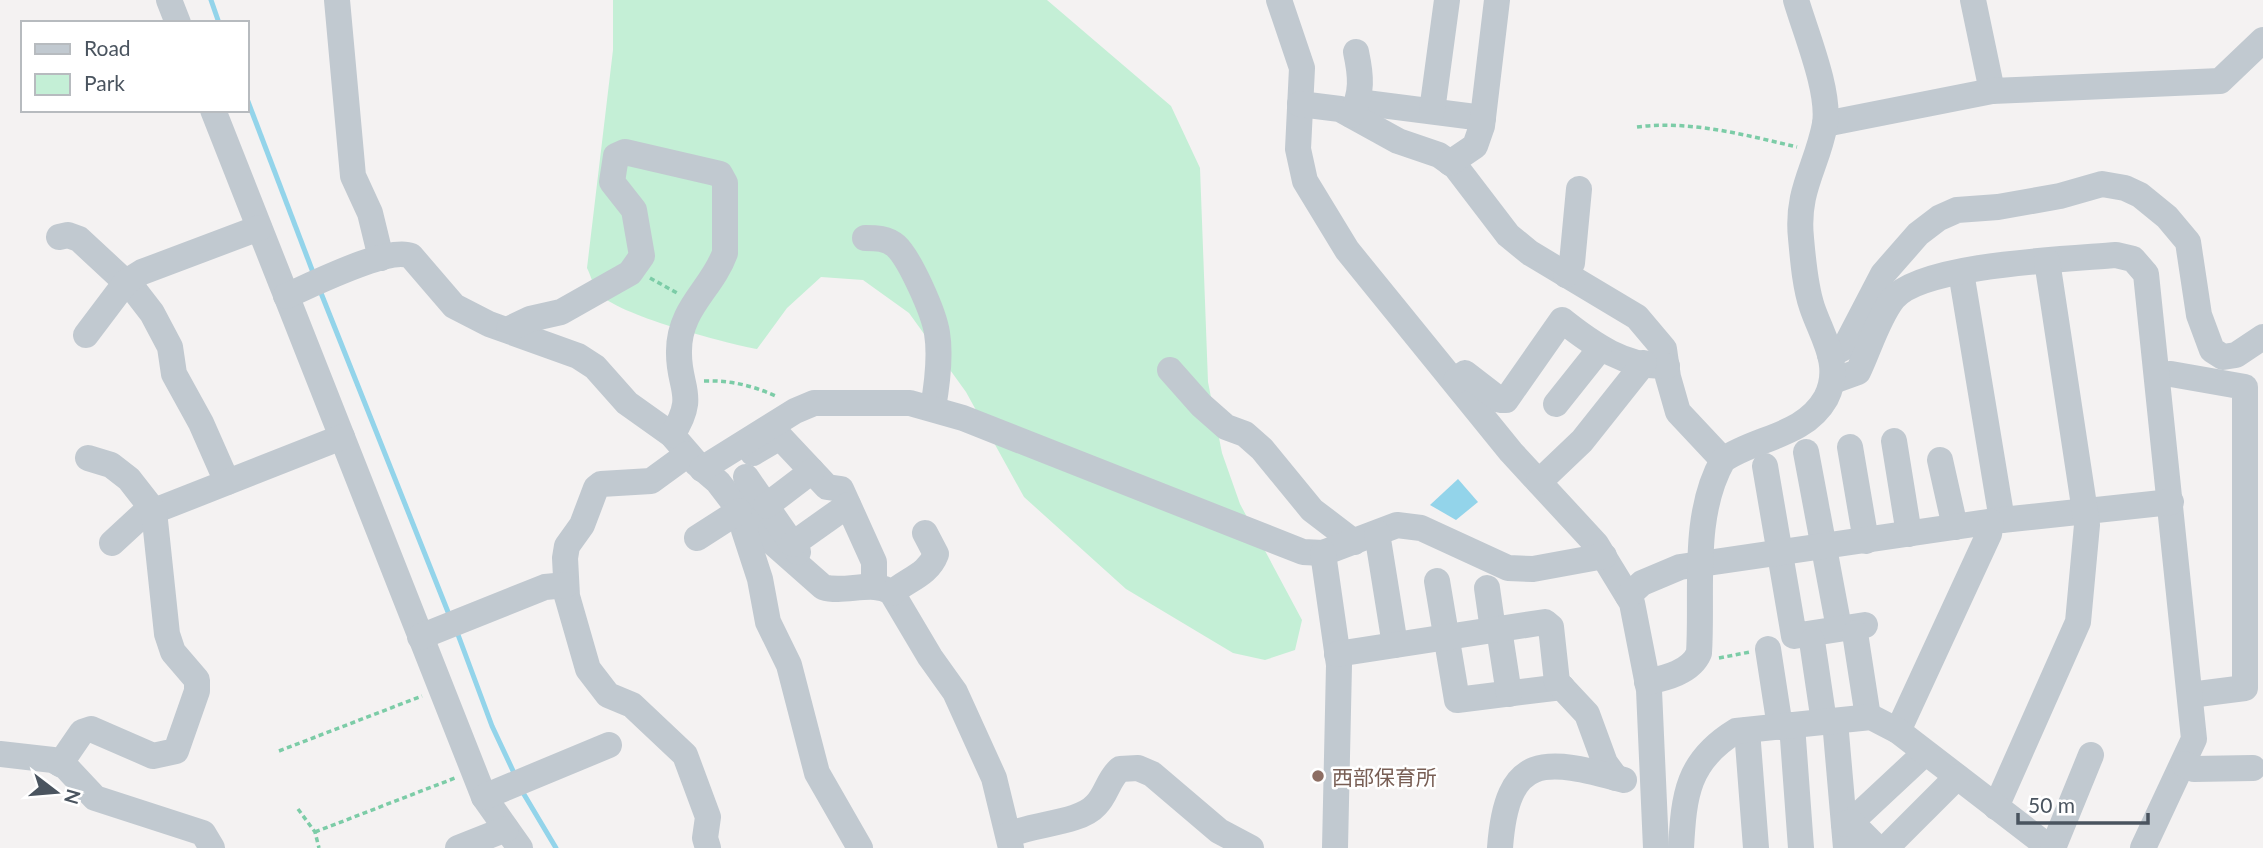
<svg xmlns="http://www.w3.org/2000/svg" width="2263" height="848" font-family="Lato,'Noto Sans JP',sans-serif">
<style>
.green{fill:#c4efd6}
.water{fill:#93d4ea}
.lines{fill:none;stroke-linecap:round;stroke-linejoin:round}
.stream{stroke:#93d4ea;stroke-width:5}
.path{stroke:#7ccca7;stroke-width:3.5;stroke-dasharray:5 3.5;stroke-linecap:butt}
.minor{stroke:#c1c9d0;stroke-width:26}
.education-dot{fill:#8d6e63;stroke:#fff;stroke-width:2.5}
.labels{text-anchor:middle;dominant-baseline:central;stroke-width:5;stroke-linejoin:round;paint-order:stroke}
.education-label{font-size:21px;fill:#785e54;stroke:#fff;text-anchor:start}
</style>
<rect width="100%" height="100%" fill="#f4f2f2"/>
<!-- green -->
<path class="green" d="M613 0H1047L1171 106 1200 168 1208 382 1222 453 1240 504 1302 620 1295 650 1265 660 1233 653 1126 589 1024 497 966 392 909 313 863 280 821 277 787 308 757 349C728 344 614 314 599 293 593 286 591 276 587 268L613 50Z"/>
<!-- water -->
<polygon class="water" points="1458,479 1478,502 1456,520 1430,505"/>
<g class="lines">
<!-- stream -->
<g class="stream">
<polyline points="211,0 219,23"/>
<polyline points="247,99 314,275"/>
<polyline points="319,288 450,617"/>
<polyline points="457,632 492,726 515,775"/>
<polyline points="522,791 556,848"/>
</g>
<!-- path -->
<g class="path">
<path d="M1637 127C1689 120 1746 135 1797 147"/>
<polyline points="650,278 677,293"/>
<path d="M704 381C731 380 754 386 778 397"/>
<polyline points="1719,658 1750,652"/>
<polyline points="279,751 422,696"/>
<polyline points="298,809 315,832 319,848"/>
<polyline points="315,832 455,778"/>
</g>
<!-- minor -->
<g class="minor">
<polyline points="169,0 178,23"/>
<polyline points="337,0 353,176 370,213 381,258"/>
<polyline points="1279,0 1302,68 1298,149 1305,181 1347,250 1511,452 1596,544 1632,603 1649,690 1656,848"/>
<polyline points="1973,0 1992,91"/>
<polyline points="1358,102 1483,118"/>
<polyline points="1300,104 1340,109 1398,141 1439,155 1456,167 1508,235 1530,253 1637,317 1664,349 1668,377 1678,412 1723,460"/>
<polyline points="213,110 484,797 520,848"/>
<polyline points="1432,111 1447,0"/>
<path d="M1351 115C1363 94 1361 75 1356 52"/>
<polyline points="1825,124 1992,91 2220,81 2263,40"/>
<polyline points="1450,163 1475,146 1482,126 1497,0"/>
<polyline points="59,237 68,235 79,239 135,291 152,313 170,347 174,374 201,423 227,482"/>
<path d="M865 238C876 238 887 238 896 246 910 259 934 313 937 333 941 357 937 385 933 408"/>
<polyline points="1961,272 2002,520"/>
<polyline points="1566,275 1572,263 1579,189"/>
<path d="M286 296C312 285 388 246 411 256L454 306 489 324 578 356 595 367 627 403 672 435 697 464 718 482 747 520 823 587C845 594 874 579 892 593L930 657 955 692 994 778 1011 848"/>
<path d="M509 329 530 319 561 312 630 273 642 256 634 210 612 182 616 156 625 152 720 174 725 183V253C712 289 679 308 679 351 678 389 698 394 672 435"/>
<polyline points="86,335 126,282 142,272 259,228"/>
<polyline points="1830,355 1845,347 1883,274 1918,234 1939,218 1957,210 1998,207 2060,196 2102,184 2125,188 2140,195 2167,217 2188,242 2199,315 2212,350 2223,357 2236,355 2263,337"/>
<polyline points="1170,370 1201,405 1226,427 1245,434 1262,449 1312,510 1354,542"/>
<polyline points="2157,375 2171,374 2245,387 2245,688 2190,695"/>
<path d="M1456 381 1465 373 1500 400H1506L1562 320C1592 344 1626 368 1667 366"/>
<path d="M1833 381 1858 372C1869 349 1878 318 1893 299 1921 264 2070 259 2116 255L2133 259 2146 274 2194 739 2143 848"/>
<polyline points="1556,404 1599,350"/>
<polyline points="1894,441 1909,534"/>
<polyline points="1850,447 1866,541"/>
<polyline points="1806,452 1839,628"/>
<polyline points="753,453 780,437 827,487 841,489 874,562 874,586"/>
<polyline points="688,454 651,481 601,484 596,488 582,525 567,546 565,558 567,596 588,669 608,695 632,705 685,755 708,817 705,838 708,848"/>
<polyline points="1940,460 1955,527"/>
<polyline points="1765,466 1794,636 1865,625"/>
<polyline points="702,469 795,411 814,403 910,403 963,418 1303,552 1323,553 1397,525 1421,528 1508,568 1533,569 1604,556"/>
<polyline points="746,477 798,552"/>
<polyline points="1539,482 1582,441 1644,363"/>
<polyline points="766,506 812,471"/>
<polyline points="154,511 342,437"/>
<polyline points="747,520 744,530 760,579 768,622 789,665 817,773 860,848"/>
<polyline points="1377,533 1395,645"/>
<polyline points="697,538 739,511"/>
<polyline points="112,543 151,507"/>
<polyline points="793,544 848,505"/>
<polyline points="1323,553 1339,665 1335,848"/>
<polyline points="1437,581 1457,700 1562,687"/>
<polyline points="1487,588 1493,630"/>
<path d="M892 593C908 579 928 575 936 554L925 533"/>
<polyline points="1628,596 1642,583 1680,567 2002,520 2171,502"/>
<polyline points="1499,629 1509,694"/>
<polyline points="1855,633 1868,717"/>
<polyline points="420,637 545,587 566,585"/>
<polyline points="1812,641 1824,722"/>
<polyline points="1768,649 1780,727"/>
<polyline points="1337,654 1545,622 1551,627 1557,682 1587,714 1605,763 1616,778"/>
<path d="M1647 682C1666 678 1691 672 1699 653 1703 591 1691 516 1723 460 1756 437 1804 437 1826 398 1843 365 1822 337 1812 307 1805 286 1803 260 1801 238 1796 190 1817 167 1825 124 1830 91 1806 34 1796 0"/>
<polyline points="1835,721 1846,848"/>
<polyline points="1792,725 1801,848"/>
<polyline points="1747,730 1756,848"/>
<polyline points="1898,731 1989,534 1991,522"/>
<polyline points="0,754 53,760 66,767 95,798 203,833 212,848"/>
<polyline points="60,764 82,732 91,729 153,756 176,751 197,691 197,680 173,652 167,634 154,511 129,479 111,465 88,458"/>
<polyline points="2184,764 2194,769 2253,768"/>
<polyline points="484,797 609,745"/>
<polyline points="1996,807 2078,622 2087,525 2047,261"/>
<polyline points="1851,822 1925,753"/>
<polyline points="1844,824 1851,822 1877,848"/>
<path d="M1009 835C1033 823 1079 824 1096 805 1107 794 1108 779 1120 769L1138 768 1152 774 1219 831 1251 848"/>
<polyline points="458,848 506,829"/>
<path d="M1500 848C1507 752 1544 758 1624 780"/>
<path d="M1681 848C1684 795 1687 761 1736 731L1871 717 1898 731 2050 848"/>
<polyline points="1886,848 1957,777"/>
<polyline points="2053,848 2091,755"/>
</g>
</g>
<!-- markers -->
<circle class="education-dot" cx="1318" cy="776" r="7"/>
<g class="labels">
<!-- education labels -->
<g class="education-label">
<text x="1332" y="776">西部保育所</text>
</g>
</g>
<!-- legend -->
<rect x="21" y="21" width="228" height="91" fill="#ffffff" stroke="#b7bbbf" stroke-width="2"/>
<rect x="35" y="44" width="35" height="10" fill="#c1c9d0" stroke="#b7bbbf" stroke-width="2"/>
<text x="84" y="56" font-size="21" fill="#4a545f">Road</text>
<rect x="35" y="74" width="35" height="21" fill="#c4efd6" stroke="#b7bbbf" stroke-width="2"/>
<text x="84" y="91" font-size="21" fill="#4a545f">Park</text>
<!-- north arrow -->
<g transform="translate(56 792) rotate(106)" stroke="#ffffff" stroke-width="5" paint-order="stroke">
<path d="M0-5L12 26L0 18L-12 26Z" fill="#4a545f"/>
<text y="-10" font-size="19" font-weight="bold" text-anchor="middle" fill="#4a545f">N</text>
</g>
<!-- scale -->
<path d="M2018 813v10h130v-10" fill="none" stroke="#4a545f" stroke-width="3.5"/>
<text x="2028" y="813" font-size="21" fill="#4a545f" stroke="#ffffff" stroke-width="5" paint-order="stroke">50 m</text>
</svg>
